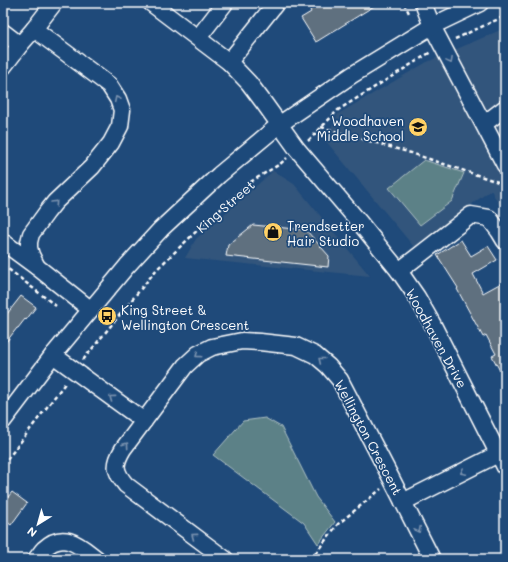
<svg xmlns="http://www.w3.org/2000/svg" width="508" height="562" font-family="Mali,sans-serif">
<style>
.built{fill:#32557c}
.green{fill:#5c8187;stroke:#aec0c3}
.building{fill:#5e707f;stroke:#fff}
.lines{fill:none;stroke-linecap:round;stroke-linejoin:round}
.minor-casing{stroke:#fff;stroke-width:19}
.path{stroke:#fff;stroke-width:2.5;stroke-dasharray:4 3;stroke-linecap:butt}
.minor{stroke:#1f4a7a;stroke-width:16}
.oneway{stroke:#7992af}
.labels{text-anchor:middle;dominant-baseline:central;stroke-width:3.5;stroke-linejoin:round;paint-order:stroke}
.poi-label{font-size:13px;fill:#fff;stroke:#1f4a7a;text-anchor:start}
.street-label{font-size:13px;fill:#fff;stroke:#1f4a7a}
</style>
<rect width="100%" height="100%" fill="#1f4a7a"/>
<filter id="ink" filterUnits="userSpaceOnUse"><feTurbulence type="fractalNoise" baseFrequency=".025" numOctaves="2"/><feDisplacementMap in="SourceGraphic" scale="8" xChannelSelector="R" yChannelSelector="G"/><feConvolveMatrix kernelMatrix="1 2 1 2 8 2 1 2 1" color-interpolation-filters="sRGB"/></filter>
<g filter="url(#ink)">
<!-- built -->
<g class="built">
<polygon points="505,28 505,216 491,190 414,247 325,140 338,114 427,62"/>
<polygon points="273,171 294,184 370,276 185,258 196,239"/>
</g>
<!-- green -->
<g class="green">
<polygon points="424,160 464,173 452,201 420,225 389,188"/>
<polygon points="265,418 281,427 316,497 335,522 318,544 304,523 213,455 243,421"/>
</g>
<!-- building -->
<g class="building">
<polygon points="320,3 379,3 316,42 301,18 311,12 310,10"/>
<polygon points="253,225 306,230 329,256 328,267 226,256 228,245"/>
<polygon points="461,240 471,256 488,246 497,260 473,274 483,293 505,281 505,380 492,356 496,354 486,335 483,337 457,289 458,288 437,255"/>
<polygon points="21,296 36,307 26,320 25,319 18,328 17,328 3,346 3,319"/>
<polygon points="12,492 27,503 11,525 3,519 3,503"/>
</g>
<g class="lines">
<!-- minor casing -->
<g class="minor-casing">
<g id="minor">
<polyline points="151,3 229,62 249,83 264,103 297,149 360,223 399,271 417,297 433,325 505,467"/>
<polyline points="423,3 432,26 505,165"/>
<polyline points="34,29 109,85 118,99 122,110 120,126 111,143 92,167 55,202 47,212 31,234 29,242 29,248 31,255 37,267"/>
<polyline points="3,32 20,45"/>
<polyline points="198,38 225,3"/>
<polyline points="229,62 276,3"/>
<polyline points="3,67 20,45 34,29 54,3"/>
<polyline points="484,124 505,108"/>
<polyline points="3,242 37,267 90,309"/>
<polyline points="399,271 471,215 489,218 499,231 505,241"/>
<polyline points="53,355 144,421"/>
<polyline points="3,421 53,355 127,266 161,229 219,175 280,124 352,75 432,26 480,3"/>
<polyline points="403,502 498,454"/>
<path d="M36 559C39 556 41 552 44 549 64 530 80 546 97 559"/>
<path d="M225 559 126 485C114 471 114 464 123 449L185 366 198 354 212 347 242 341 260 342 296 346 315 355 328 366 340 380 392 480 432 559"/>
</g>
</g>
<!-- path -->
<g class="path">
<polyline points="404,3 410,15"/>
<polyline points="455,39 505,16"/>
<polyline points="321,127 411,153 498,182"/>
<polyline points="308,141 314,135 338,110 431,52"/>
<polyline points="3,265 56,306"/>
<polyline points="83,360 157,269 203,225 252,181 280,164 287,158"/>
<polyline points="3,465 66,382"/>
<polyline points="311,559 338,524 381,489"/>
</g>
<!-- minor -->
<use href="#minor" class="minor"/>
</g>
<!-- one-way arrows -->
<defs><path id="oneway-chevron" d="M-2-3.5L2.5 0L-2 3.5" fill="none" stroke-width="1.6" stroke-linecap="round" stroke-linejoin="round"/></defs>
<g class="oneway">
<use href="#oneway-chevron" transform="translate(450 61) rotate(62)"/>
<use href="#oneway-chevron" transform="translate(117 99) rotate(-116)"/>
<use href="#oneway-chevron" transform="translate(55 203) rotate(-47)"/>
<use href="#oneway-chevron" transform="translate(198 355) rotate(144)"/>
<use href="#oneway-chevron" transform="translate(321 360) rotate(-141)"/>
<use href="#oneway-chevron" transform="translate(112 398) rotate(-144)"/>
<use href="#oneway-chevron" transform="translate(126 445) rotate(-55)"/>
<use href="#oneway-chevron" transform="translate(463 472) rotate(153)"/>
<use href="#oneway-chevron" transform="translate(418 530) rotate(63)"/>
<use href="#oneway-chevron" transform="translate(194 536) rotate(-143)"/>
</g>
</g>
<!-- icons -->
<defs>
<g id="school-disc" transform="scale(1)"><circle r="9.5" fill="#ffd166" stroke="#1f4a7a"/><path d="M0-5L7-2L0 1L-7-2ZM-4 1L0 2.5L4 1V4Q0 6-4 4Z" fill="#111"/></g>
<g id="shop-disc" transform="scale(1)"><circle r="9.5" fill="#ffd166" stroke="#1f4a7a"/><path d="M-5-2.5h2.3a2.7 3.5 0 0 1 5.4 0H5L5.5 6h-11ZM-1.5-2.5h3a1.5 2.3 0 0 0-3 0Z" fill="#111"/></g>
<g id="bus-disc" transform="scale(1)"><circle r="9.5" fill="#ffd166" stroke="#1f4a7a"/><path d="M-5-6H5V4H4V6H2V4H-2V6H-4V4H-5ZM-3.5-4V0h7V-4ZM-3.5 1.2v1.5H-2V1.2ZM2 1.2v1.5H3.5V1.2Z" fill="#111"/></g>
</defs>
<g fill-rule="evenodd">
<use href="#school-disc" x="418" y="127"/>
<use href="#shop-disc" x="273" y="232"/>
<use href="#bus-disc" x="107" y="316"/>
</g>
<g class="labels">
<!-- poi labels -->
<g class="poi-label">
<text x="404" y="120" text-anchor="end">Woodhaven<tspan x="404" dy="15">Middle School</tspan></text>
<text x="287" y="225">Trendsetter<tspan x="287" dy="15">Hair Studio</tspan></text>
<text x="121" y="309">King Street &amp;<tspan x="121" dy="15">Wellington Crescent</tspan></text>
</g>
<!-- street labels -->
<g class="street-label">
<text transform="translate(225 206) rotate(-41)">King Street</text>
<text transform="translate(437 338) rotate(61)">Woodhaven Drive</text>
<text transform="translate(369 437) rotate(62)">Wellington Crescent</text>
</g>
</g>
<!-- margin -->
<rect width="508" height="562" fill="none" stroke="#1f4a7a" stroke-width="16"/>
<rect x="8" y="8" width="492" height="546" fill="none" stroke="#fff" stroke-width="1.5" filter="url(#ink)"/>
<!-- north arrow -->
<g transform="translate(38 524) rotate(217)" stroke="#1f4a7a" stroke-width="3" paint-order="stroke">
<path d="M0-3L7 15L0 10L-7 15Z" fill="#ffffff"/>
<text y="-6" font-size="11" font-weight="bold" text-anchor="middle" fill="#ffffff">N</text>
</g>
</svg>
